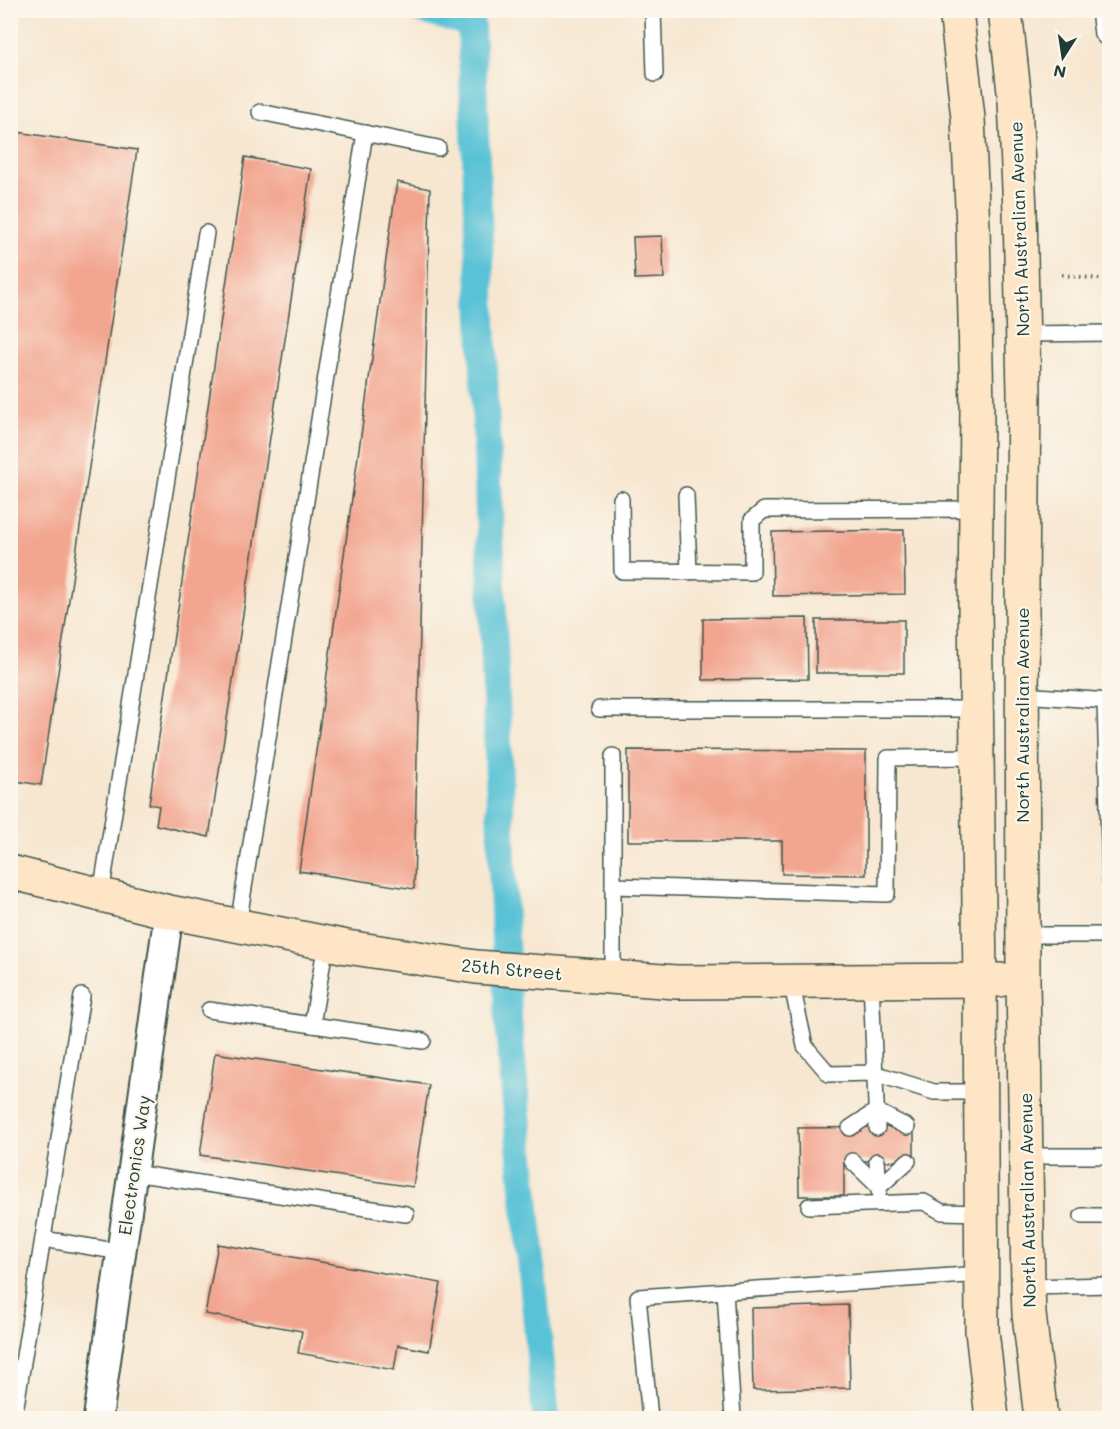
<svg xmlns="http://www.w3.org/2000/svg" width="1120" height="1429" font-family="Mali,sans-serif">
<style>
.lines{fill:none;stroke-linecap:round;stroke-linejoin:round}
.canal{stroke:#5ac2d6;stroke-width:28}
.building{fill:#f2a58f}
.lane-casing{stroke:#3f564c;stroke-width:18}
.street-casing{stroke:#3f564c;stroke-width:32}
.secondary-casing{stroke:#3f564c;stroke-width:36}
.path{stroke:#3f564c;stroke-width:4;stroke-dasharray:1.5 4.5;stroke-linecap:butt}
.lane{stroke:#fff;stroke-width:15}
.street{stroke:#fff;stroke-width:28}
.secondary{stroke:#fde5c5;stroke-width:33}
.labels{text-anchor:middle;dominant-baseline:central;stroke-width:4.5;stroke-linejoin:round;paint-order:stroke}
.street-label{font-size:18px;fill:#1f3d34;stroke:#fbf7ec}
</style>
<rect width="100%" height="100%" fill="#fbf7ec"/>
<filter id="ink" filterUnits="userSpaceOnUse"><feTurbulence type="fractalNoise" baseFrequency=".0167" numOctaves="2"/><feDisplacementMap in="SourceGraphic" scale="12" xChannelSelector="R" yChannelSelector="G"/><feConvolveMatrix kernelMatrix="1 2 1 2 8 2 1 2 1" color-interpolation-filters="sRGB"/></filter>
<filter id="wash" filterUnits="userSpaceOnUse"><feTurbulence type="fractalNoise" baseFrequency=".008" numOctaves="4" result="noise"/><feDisplacementMap in="SourceGraphic" scale="24" xChannelSelector="R" yChannelSelector="G"/><feGaussianBlur stdDeviation="1.35" result="paint"/><feColorMatrix in="noise" values="0 0 0 0 0 0 0 0 0 0 0 0 0 0 0 0 0 1.4 0 .05"/><feComposite in="paint" operator="in"/></filter>
<g filter="url(#wash)">
<rect width="100%" height="100%" fill="#f7e7d1"/>
<g class="lines">
<!-- canal -->
<polyline class="canal" points="421,10 471,23 508,1020 546,1418"/>
</g>
<g id="blocks">
<!-- building -->
<g class="building">
<polygon points="10,131 137,150 41,785 10,780"/>
<polygon points="245,157 311,169 209,837 156,825 159,806 149,804"/>
<polygon points="397,182 430,189 414,889 299,871"/>
<polygon points="662,236 664,278 635,279 633,237"/>
<polygon points="904,530 905,594 773,596 772,532"/>
<polygon points="807,618 808,679 703,680 703,619"/>
<rect x="816" y="620" width="88" height="53"/>
<polygon points="628,750 866,751 866,875 782,874 782,841 628,841"/>
<polygon points="1108,979 1110,979 1110,1026 1106,1026"/>
<polygon points="215,1053 429,1085 413,1187 200,1155"/>
<polygon points="1107,1053 1110,1053 1110,1140 1105,1140"/>
<polygon points="914,1127 914,1161 844,1161 844,1196 799,1196 798,1128"/>
<polygon points="218,1244 441,1283 429,1351 398,1345 394,1370 298,1353 302,1331 205,1314"/>
<polygon points="848,1305 850,1388 753,1390 751,1308"/>
</g>
</g>
</g>
<g filter="url(#ink)">
<use href="#blocks" fill-opacity="0" stroke="#3f564c" stroke-width="1.5"/>
<g class="lines">
<!-- lane casing -->
<g class="lane-casing">
<g id="lane">
<polyline points="653,10 655,74"/>
<polyline points="1099,10 1102,34 1110,42"/>
<polyline points="260,112 438,148"/>
<polyline points="1023,334 1110,333"/>
<polyline points="686,495 689,572"/>
<polyline points="621,499 622,571 752,572 752,520 764,510 976,509"/>
<polyline points="1022,695 1110,701"/>
<polyline points="1105,701 1110,880"/>
<polyline points="599,709 977,709"/>
<polyline points="613,756 613,886"/>
<polyline points="101,894 206,233"/>
<polyline points="238,925 365,133"/>
<polyline points="1023,935 1110,935"/>
<polyline points="613,977 613,886 887,894 888,758 977,757"/>
<polyline points="871,980 877,1128"/>
<polyline points="791,981 805,1046 829,1074 874,1073 934,1092 980,1092"/>
<polyline points="209,1010 423,1041"/>
<polyline points="312,1025 326,943"/>
<polyline points="850,1128 876,1111 907,1127"/>
<polyline points="1026,1156 1110,1156"/>
<polyline points="852,1161 879,1187 908,1161"/>
<polyline points="877,1161 879,1191"/>
<polyline points="133,1173 406,1214"/>
<polyline points="809,1206 924,1202 942,1212 981,1213"/>
<polyline points="1082,1216 1110,1216"/>
<polyline points="43,1239 121,1252"/>
<polyline points="1028,1287 1110,1285"/>
<polyline points="725,1291 733,1418"/>
<polyline points="14,1418 82,996"/>
<polyline points="650,1418 638,1297 982,1274"/>
</g>
</g>
<!-- street casing -->
<g class="street-casing">
<polyline id="street" points="98,1418 169,912"/>
</g>
<!-- secondary casing -->
<g class="secondary-casing">
<g id="secondary">
<polyline points="956,10 968,118 973,228 977,408 975,605 980,980 982,1331 992,1418"/>
<polyline points="1005,10 1015,101 1020,211 1024,392 1022,587 1023,979 1028,1287 1029,1314 1041,1418"/>
<polyline points="10,872 169,912 347,947 476,967 676,982 1000,980"/>
</g>
</g>
<!-- path -->
<polyline class="path" points="1062,275 1100,279 1110,282"/>
<!-- lane -->
<use href="#lane" class="lane"/>
<!-- street -->
<use href="#street" class="street"/>
<!-- secondary -->
<use href="#secondary" class="secondary"/>
</g>
</g>
<g class="labels">
<!-- street labels -->
<g class="street-label">
<text transform="translate(1019 229) rotate(-92)">North Australian Avenue</text>
<text transform="translate(1022 715) rotate(-90)">North Australian Avenue</text>
<text transform="translate(512 969) rotate(5)">25th Street</text>
<text transform="translate(134 1165) rotate(-82)">Electronics Way</text>
<text transform="translate(1027 1200) rotate(-91)">North Australian Avenue</text>
</g>
</g>
<!-- margin -->
<rect width="1120" height="1429" fill="none" stroke="#fbf7ec" stroke-width="36"/>
<!-- north arrow -->
<g transform="translate(1063 57) rotate(192)" stroke="#fbf7ec" stroke-width="4.5" paint-order="stroke">
<path d="M0-4.5L10 22L0 15L-10 22Z" fill="#1f3d34"/>
<text y="-9" font-size="16" font-weight="bold" text-anchor="middle" fill="#1f3d34">N</text>
</g>
</svg>
